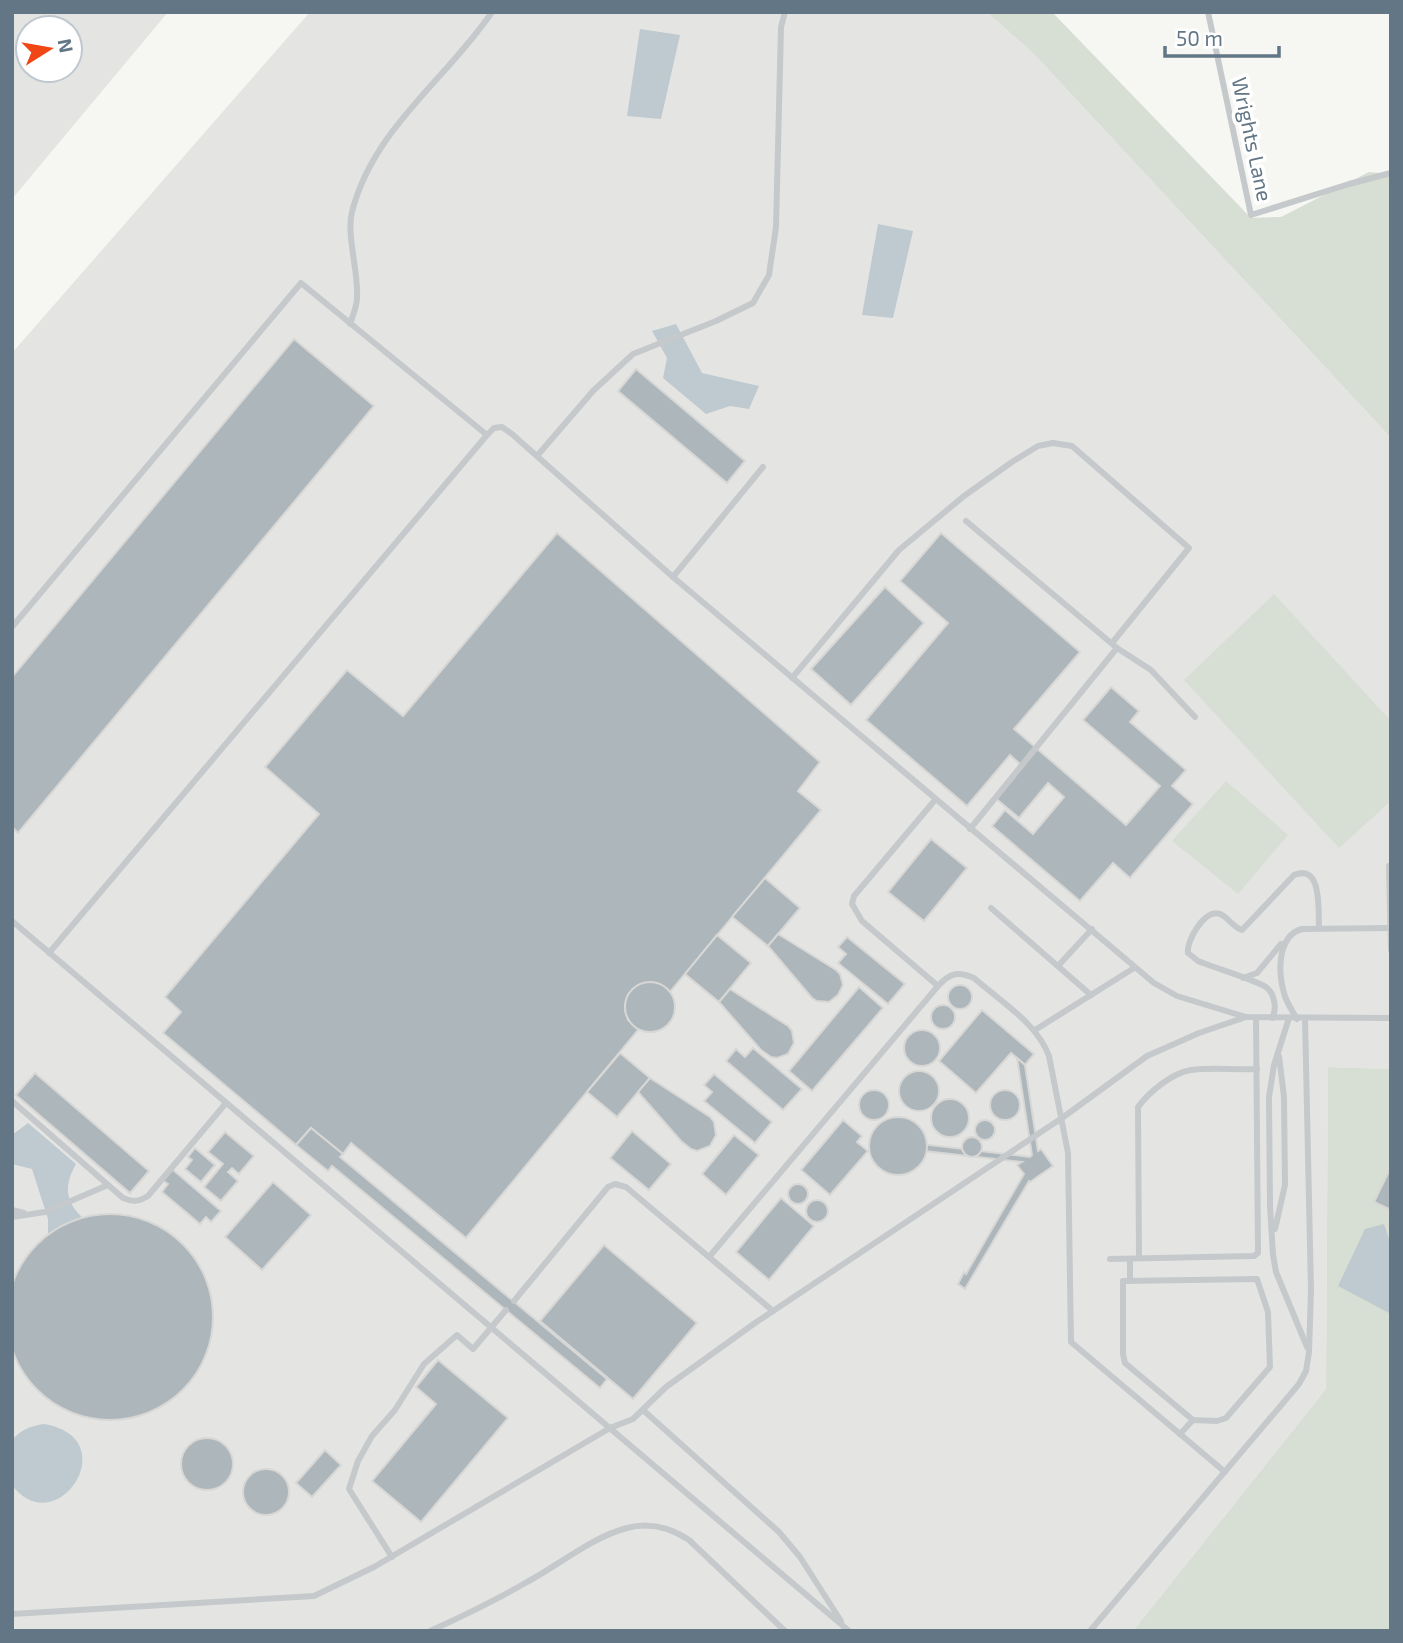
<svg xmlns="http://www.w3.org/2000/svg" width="1403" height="1643" font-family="'Exo 2',sans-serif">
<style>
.built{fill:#e4e5e3;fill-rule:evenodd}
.green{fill:#d7ded3}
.water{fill:#becacf}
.building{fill:#adb6bb;stroke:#d7d7d5;stroke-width:2}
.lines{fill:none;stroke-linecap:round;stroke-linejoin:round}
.service{stroke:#c5c9cc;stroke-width:6}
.labels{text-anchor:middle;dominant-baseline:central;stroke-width:7;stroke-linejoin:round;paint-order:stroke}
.street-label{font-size:21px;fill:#627686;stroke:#fff}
</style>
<rect width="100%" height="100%" fill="#f6f6f2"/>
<!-- built -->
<g class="built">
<path d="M12 12H168L12 199ZM28 28H70V70H28Z"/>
<polygon points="310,12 987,12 1033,53 1391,438 1391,1069 1328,1067 1326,1389 1133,1631 12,1631 12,353"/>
</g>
<!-- green -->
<g class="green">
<polygon points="987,12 1052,12 1251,218 1281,217 1369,172 1391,174 1391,438 1033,53"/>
<polygon points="1274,594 1391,721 1391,801 1339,848 1184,680"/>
<polygon points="1226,781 1288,835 1238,894 1172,841"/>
<polygon points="1328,1067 1391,1069 1391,1631 1133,1631 1326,1389"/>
</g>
<!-- water -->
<g class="water">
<polygon points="640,29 680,35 661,119 627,116"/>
<polygon points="878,224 913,231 893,318 862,315"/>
<polygon points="676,324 702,373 759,386 749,409 730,406 706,414 663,378 667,358 652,331"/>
<path d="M28 1123 76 1164C64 1185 65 1201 82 1217L65 1224 48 1234V1219L32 1169 12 1164V1135Z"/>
<polygon points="1384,1224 1391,1245 1391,1314 1338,1286 1365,1229"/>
<path d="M44 1424C127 1438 56 1544 12 1485V1440C21 1430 30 1426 44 1424Z"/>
</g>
<!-- building -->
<g class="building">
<polygon points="294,339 374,406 18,833 12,827 12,677"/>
<polygon points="636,369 745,461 727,483 618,391"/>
<polygon points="557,533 820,762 798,791 821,810 670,992 657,983 648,983 638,985 631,992 626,1001 625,1010 628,1020 639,1029 466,1238 351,1143 343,1154 311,1128 296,1145 163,1033 181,1012 165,997 319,814 265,767 347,670 403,716"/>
<polygon points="941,533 1080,652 1014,729 1126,825 1160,786 1083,720 1111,687 1139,711 1130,722 1186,770 1172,786 1193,804 1130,878 1113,863 1080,901 992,826 1005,810 1033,834 1064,797 1048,783 1019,818 994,797 1021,765 1010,755 967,806 866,720 948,623 900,581"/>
<polygon points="885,587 924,623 851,705 811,669"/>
<polygon points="931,839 967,868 924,921 888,892"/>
<polygon points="765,878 800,908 768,946 732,917"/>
<polygon points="778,934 836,970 840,974 843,985 838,995 829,1002 817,1001 812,998 768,946"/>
<polygon points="717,935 751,963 719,1002 685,974"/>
<polygon points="847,937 905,984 888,1004 838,963 846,954 838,947"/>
<circle cx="650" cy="1007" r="25"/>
<circle cx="960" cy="997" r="12"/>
<polygon points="859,987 883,1008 812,1091 789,1071"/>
<polygon points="730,989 788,1026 792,1031 794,1043 788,1054 777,1058 771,1057 761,1050 719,1002"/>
<circle cx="943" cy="1017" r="12"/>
<polygon points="982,1010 1034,1054 1025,1065 1011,1053 976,1093 939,1061"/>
<circle cx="922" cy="1048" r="18"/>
<polygon points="753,1048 802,1089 783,1110 726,1061 736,1049 745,1057"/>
<polygon points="620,1053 650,1078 617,1117 587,1092"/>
<polygon points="1017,1058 1025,1065 1038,1151 1041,1149 1053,1166 1030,1182 1029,1181 965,1289 958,1284 964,1272 966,1274 1024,1174 1017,1165 1022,1162 870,1145 871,1138 1030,1157 1032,1155"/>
<circle cx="919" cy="1091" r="20"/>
<polygon points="35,1073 149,1171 130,1193 16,1095"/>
<polygon points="714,1074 772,1122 755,1143 704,1101 712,1092 704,1085"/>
<polygon points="650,1078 710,1117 714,1122 716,1135 710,1146 697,1151 691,1149 681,1141 638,1092"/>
<circle cx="874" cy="1105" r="15"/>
<circle cx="1005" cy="1105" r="15"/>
<circle cx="950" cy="1118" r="19"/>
<circle cx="898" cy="1146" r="29"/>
<circle cx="985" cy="1130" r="10"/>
<polygon points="843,1120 862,1136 857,1142 868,1151 830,1195 801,1170"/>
<polygon points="311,1128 343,1154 340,1157 607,1379 600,1388 332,1166 328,1171 296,1145"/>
<polygon points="632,1131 671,1164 649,1190 610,1158"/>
<polygon points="225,1132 254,1156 239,1174 232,1168 228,1172 238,1181 221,1201 204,1187 223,1164 208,1152"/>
<polygon points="734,1135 759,1155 726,1195 702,1174"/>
<circle cx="972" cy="1147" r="10"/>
<polygon points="195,1148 215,1165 201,1182 185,1169 192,1160 188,1157"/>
<polygon points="1391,1167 1391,1210 1374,1202"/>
<polygon points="172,1169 221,1211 211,1222 206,1217 200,1224 162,1192 168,1184 162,1180"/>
<polygon points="273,1182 311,1215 262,1270 225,1237"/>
<circle cx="798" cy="1194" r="10"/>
<polygon points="781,1198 814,1226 769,1280 736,1252"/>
<circle cx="817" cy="1211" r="11"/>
<circle cx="110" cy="1317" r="103"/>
<polygon points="604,1245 697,1323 633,1399 540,1321"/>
<polygon points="438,1360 508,1418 421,1522 372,1481 436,1404 416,1387"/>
<circle cx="207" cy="1464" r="26"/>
<polygon points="325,1450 341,1465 312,1497 296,1483"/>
<circle cx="266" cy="1492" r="23"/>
</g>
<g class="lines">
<!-- service -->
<g class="service">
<polyline points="1208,12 1251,215 1349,184 1391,173"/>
<path d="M350 324C353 315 357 306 357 298 359 273 346 235 352 212 373 129 446 80 492 12"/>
<polyline points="537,456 593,391 633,354 716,321 753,303 769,275 776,227 781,27 785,12"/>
<polyline points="966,521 1117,648 970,829"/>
<polyline points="673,577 763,467"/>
<polyline points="12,627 301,283 487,435 494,428 502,427 512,434 673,577 1154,983 1177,996 1246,1017 1391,1018"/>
<polyline points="1117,648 1151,670 1195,717"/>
<polyline points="792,678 899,550 964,496 1012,462 1038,446 1053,443 1072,446 1189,548 1112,643"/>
<polyline points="935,800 854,896 852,904 862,921 938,986"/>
<polyline points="1389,866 1391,950"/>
<polyline points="991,908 1091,995"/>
<polyline points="12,921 849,1631"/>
<polyline points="49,953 487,435"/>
<polyline points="1058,966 1092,929"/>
<polyline points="1243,978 1257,973 1281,944"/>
<path d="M1272 1018C1277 1009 1275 994 1266 987 1256 980 1212 967 1198 961L1188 953C1186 941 1205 908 1220 914 1228 917 1233 927 1242 930L1294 875C1323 863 1318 912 1319 928"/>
<polyline points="1289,1018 1274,1065 1269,1097 1270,1206 1273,1255 1276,1272 1307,1347"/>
<path d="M1297 1019C1292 1010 1286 1002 1284 993 1278 972 1277 936 1302 929L1391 928"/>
<polyline points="1035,1030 1134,968"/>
<path d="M12 1101 123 1198C133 1202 138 1202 148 1196L226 1103"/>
<polyline points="12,1210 24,1213"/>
<polyline points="12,1217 45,1212 108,1185"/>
<polyline points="1275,1229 1285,1185 1284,1097 1279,1056"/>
<path d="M709 1257 938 986C950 973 957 971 974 978 1000 1001 1037 1023 1049 1056L1068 1153 1071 1342 1225 1472"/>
<path d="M1139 1258 1138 1107C1149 1092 1172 1073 1191 1070 1212 1067 1235 1070 1257 1069"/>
<polyline points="1110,1259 1254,1256 1258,1253 1256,1018"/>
<polyline points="1130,1281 1130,1259"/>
<polyline points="514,1301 608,1187 615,1184 626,1187 773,1311"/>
<polyline points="643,1410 779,1532 800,1557 841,1621"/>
<polyline points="1180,1434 1193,1420 1125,1363 1123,1354 1123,1281 1257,1279 1268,1312 1270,1367 1226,1418 1217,1421 1193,1420"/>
<polyline points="392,1557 349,1489 358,1461 372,1436 395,1410 424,1364 457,1335 473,1349 506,1310"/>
<polyline points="12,1614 314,1596 374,1567 610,1428 633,1419 666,1387 755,1323 1062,1118 1147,1056 1199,1033 1246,1017"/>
<path d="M430 1631C463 1616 496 1600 527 1582 559 1565 592 1537 627 1528 649 1522 671 1528 689 1540L785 1631"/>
<polyline points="1090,1631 1299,1384 1306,1371 1309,1352 1311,1290 1305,1019"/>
</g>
</g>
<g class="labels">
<!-- street labels -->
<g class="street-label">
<text transform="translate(1253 139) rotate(78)">Wrights Lane</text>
</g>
</g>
<!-- border -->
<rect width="1403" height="1643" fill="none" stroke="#627686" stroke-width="28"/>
<!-- north arrow -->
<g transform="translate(49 49) rotate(79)"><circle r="33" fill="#ffffff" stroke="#c0c8cf" stroke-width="2"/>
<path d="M0-5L12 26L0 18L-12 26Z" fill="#f14616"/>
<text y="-10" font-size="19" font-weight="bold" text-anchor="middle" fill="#627686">N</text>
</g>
<!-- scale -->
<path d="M1165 46v10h114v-10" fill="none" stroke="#627686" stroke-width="3.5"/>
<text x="1176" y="46" font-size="21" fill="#627686" stroke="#ffffff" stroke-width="5" paint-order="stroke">50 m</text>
</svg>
